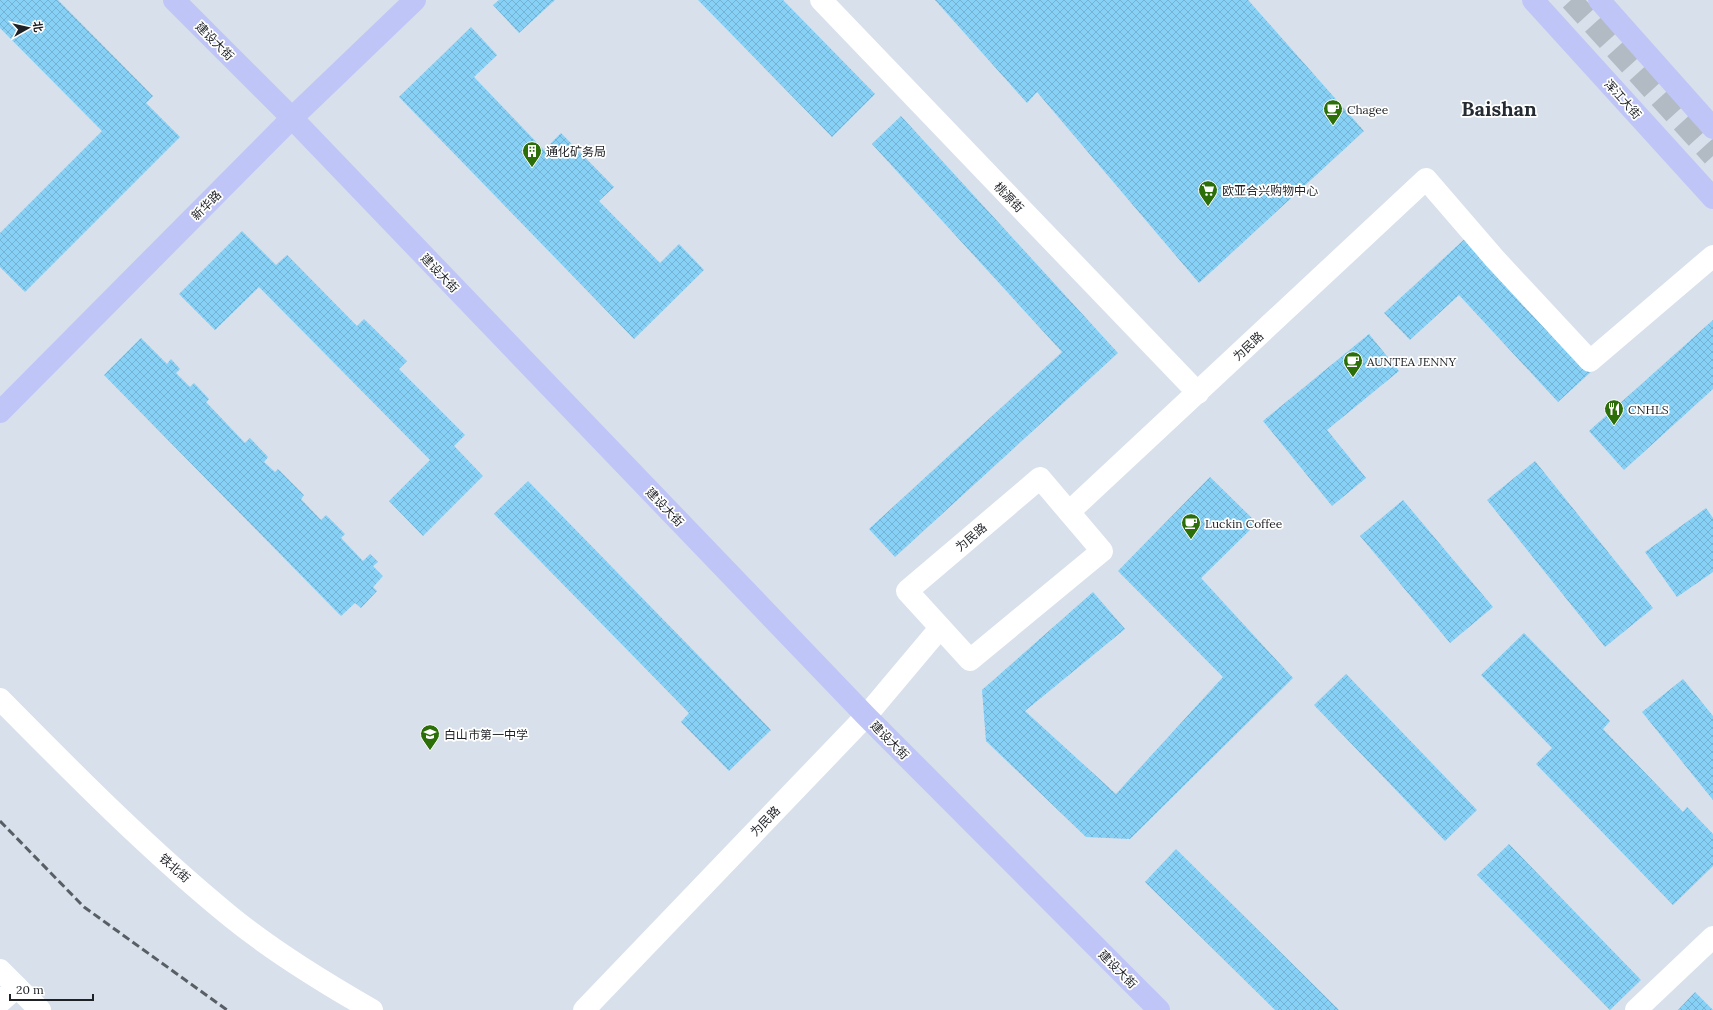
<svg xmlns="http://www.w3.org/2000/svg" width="1713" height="1010" font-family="Lora,'Noto Sans SC',serif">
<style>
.building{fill:url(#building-cross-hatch)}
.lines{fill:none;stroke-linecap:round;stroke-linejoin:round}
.minor-tunnel{stroke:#b2bac3;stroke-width:22;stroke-dasharray:22 11;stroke-linecap:butt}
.minor{stroke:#fff;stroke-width:22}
.major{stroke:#bfc5f7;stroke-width:22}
.rail{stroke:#595e64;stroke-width:3;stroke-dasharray:8 4;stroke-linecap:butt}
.labels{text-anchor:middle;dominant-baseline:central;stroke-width:3.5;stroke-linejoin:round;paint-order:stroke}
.street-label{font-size:12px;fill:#1e2125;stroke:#fff}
.poi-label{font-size:12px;fill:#1e2125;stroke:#fff;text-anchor:start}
.town-label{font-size:20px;font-weight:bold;fill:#242b33;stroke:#fff}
</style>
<defs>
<pattern id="building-cross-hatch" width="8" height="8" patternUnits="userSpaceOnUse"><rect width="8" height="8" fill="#87d1f6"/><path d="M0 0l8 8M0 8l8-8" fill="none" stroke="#74b3d3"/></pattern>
</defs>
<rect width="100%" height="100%" fill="#d7e0eb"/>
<!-- building -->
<g class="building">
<polygon points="0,0 58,0 153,96 146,103 180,137 25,292 0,267 0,233 102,131 0,28"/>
<polygon points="499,0 555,0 519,33 493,5"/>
<polygon points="698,0 783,0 875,94 832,137"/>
<polygon points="935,0 1248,0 1364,131 1199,283 1037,92 1027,103"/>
<polygon points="471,27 497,55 474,77 544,150 561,133 614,187 599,201 660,263 679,244 704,270 634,339 399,97"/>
<polygon points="901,116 1118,353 895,557 869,529 1062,352 872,144"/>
<polygon points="242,231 276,265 287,255 357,326 364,319 407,361 399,369 465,435 454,446 483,476 423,536 389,501 430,460 259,287 215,330 179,294"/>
<polygon points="1469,235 1593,370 1558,402 1459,295 1410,340 1384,313"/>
<polygon points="1713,320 1713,389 1624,470 1589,431"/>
<polygon points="1369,334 1399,371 1327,430 1366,478 1332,506 1263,421"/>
<polygon points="141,338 167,364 171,359 180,369 176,373 190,387 194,383 209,399 206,402 245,443 250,438 268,457 264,462 275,472 278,469 304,495 301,499 321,520 326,515 345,534 341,538 363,561 370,554 378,562 373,566 383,576 373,587 377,591 361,608 355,603 341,616 104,375"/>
<polygon points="1535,461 1653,608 1605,647 1487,500"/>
<polygon points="1210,477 1257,523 1201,578 1293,678 1130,839 1086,837 986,741 982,690 1093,592 1125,629 1025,711 1116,794 1223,677 1118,571"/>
<polygon points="528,481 771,730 729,771 681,722 689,713 494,514"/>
<polygon points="1403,500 1493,607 1450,643 1360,536"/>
<polygon points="1706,508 1713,518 1713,572 1677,597 1645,552"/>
<polygon points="1524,633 1610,721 1603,729 1683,812 1687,807 1713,834 1713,866 1673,905 1536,764 1552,748 1481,675"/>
<polygon points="1346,674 1477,810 1445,841 1314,705"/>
<polygon points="1683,679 1713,716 1713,800 1642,712"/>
<polygon points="1509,844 1641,980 1610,1010 1477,875"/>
<polygon points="1176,849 1339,1010 1275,1010 1145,882"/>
<polygon points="1695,992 1713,1010 1678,1010"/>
</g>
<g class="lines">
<!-- minor-tunnel -->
<polyline class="minor-tunnel" points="1571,0 1713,156"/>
<!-- minor -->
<g class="minor">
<polyline points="821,0 1198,393"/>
<polygon points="1040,478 1102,551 970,660 907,591"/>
<polyline points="1069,512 1426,179 1495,259 1590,361 1713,256"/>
<path d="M0 699C74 774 149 850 231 917 274 952 323 982 372 1010"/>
<polyline points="0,970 40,1010"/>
<polyline points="0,1002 17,987"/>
<polyline points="584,1010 866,716 940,628"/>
<polyline points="1636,1010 1713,937"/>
</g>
<!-- major -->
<g class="major">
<polyline points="174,0 292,118 866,716 1159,1010"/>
<polyline points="1533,0 1713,198"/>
<polyline points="1599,0 1713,128"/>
<polyline points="0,412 292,118 415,0"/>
</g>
<!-- rail -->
<polyline class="rail" points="0,821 84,907 227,1010"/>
</g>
<!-- icons -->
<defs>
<g id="cafe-pin" transform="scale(1)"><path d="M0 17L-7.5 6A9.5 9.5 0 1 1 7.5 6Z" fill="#2c6f09" stroke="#fff"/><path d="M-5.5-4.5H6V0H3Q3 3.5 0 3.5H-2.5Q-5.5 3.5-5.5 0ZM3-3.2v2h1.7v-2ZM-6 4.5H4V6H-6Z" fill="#fff"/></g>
<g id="building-pin" transform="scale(1)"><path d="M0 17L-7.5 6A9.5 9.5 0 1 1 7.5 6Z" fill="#2c6f09" stroke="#fff"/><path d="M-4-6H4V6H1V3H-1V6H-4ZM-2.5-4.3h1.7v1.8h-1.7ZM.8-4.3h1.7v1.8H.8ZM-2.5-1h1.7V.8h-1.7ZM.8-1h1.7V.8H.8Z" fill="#fff"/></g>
<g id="supermarket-pin" transform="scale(1)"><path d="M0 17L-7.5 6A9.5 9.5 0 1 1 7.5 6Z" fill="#2c6f09" stroke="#fff"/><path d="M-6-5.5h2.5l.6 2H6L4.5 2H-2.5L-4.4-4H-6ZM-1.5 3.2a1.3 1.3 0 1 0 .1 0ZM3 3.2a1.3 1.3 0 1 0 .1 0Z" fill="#fff"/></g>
<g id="restaurant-pin" transform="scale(1)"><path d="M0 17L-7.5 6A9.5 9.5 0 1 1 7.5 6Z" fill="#2c6f09" stroke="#fff"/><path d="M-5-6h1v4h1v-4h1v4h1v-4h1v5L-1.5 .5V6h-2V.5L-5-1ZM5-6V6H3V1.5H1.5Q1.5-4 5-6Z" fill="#fff"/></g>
<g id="school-pin" transform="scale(1)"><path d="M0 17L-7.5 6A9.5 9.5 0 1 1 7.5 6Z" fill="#2c6f09" stroke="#fff"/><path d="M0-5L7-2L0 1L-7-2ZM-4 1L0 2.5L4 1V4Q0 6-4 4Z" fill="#fff"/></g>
</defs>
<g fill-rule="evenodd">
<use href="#cafe-pin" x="1333" y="109"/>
<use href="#building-pin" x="532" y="151"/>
<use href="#supermarket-pin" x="1208" y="190"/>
<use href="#cafe-pin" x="1353" y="361"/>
<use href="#restaurant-pin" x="1614" y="409"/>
<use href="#cafe-pin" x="1191" y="523"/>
<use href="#school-pin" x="430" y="734"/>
</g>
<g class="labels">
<!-- street labels -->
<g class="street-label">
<text transform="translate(215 41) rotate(45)">建设大街</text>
<text transform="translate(1623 99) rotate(48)">浑江大街</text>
<text transform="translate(1009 197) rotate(46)">桃源街</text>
<text transform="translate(206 205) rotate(-45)">新华路</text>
<text transform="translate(440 273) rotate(46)">建设大街</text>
<text transform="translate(1248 346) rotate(-43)">为民路</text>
<text transform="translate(665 507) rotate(46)">建设大街</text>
<text transform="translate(971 537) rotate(-40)">为民路</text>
<text transform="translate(890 740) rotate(45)">建设大街</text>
<text transform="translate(765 821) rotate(-46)">为民路</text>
<text transform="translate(175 868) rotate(41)">铁北街</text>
<text transform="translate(1118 969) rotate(45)">建设大街</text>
</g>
<!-- poi labels -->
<g class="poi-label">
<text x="1347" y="109">Chagee</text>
<text x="546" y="151">通化矿务局</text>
<text x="1222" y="190">欧亚合兴购物中心</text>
<text x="1367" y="361">AUNTEA JENNY</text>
<text x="1628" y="409">CNHLS</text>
<text x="1205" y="523">Luckin Coffee</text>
<text x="444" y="734">白山市第一中学</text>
</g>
<!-- town labels -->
<g class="town-label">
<text x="1499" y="108">Baishan</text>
</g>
</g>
<!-- north arrow -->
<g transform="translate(28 28) rotate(82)" stroke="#ffffff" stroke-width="3" paint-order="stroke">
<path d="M0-3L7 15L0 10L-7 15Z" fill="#1e2125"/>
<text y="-6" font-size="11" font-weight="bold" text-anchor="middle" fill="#1e2125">北</text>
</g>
<!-- scale -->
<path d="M10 994v6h83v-6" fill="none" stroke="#1e2125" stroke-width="2"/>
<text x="16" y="994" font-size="12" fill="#1e2125" stroke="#ffffff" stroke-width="3" paint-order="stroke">20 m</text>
</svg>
